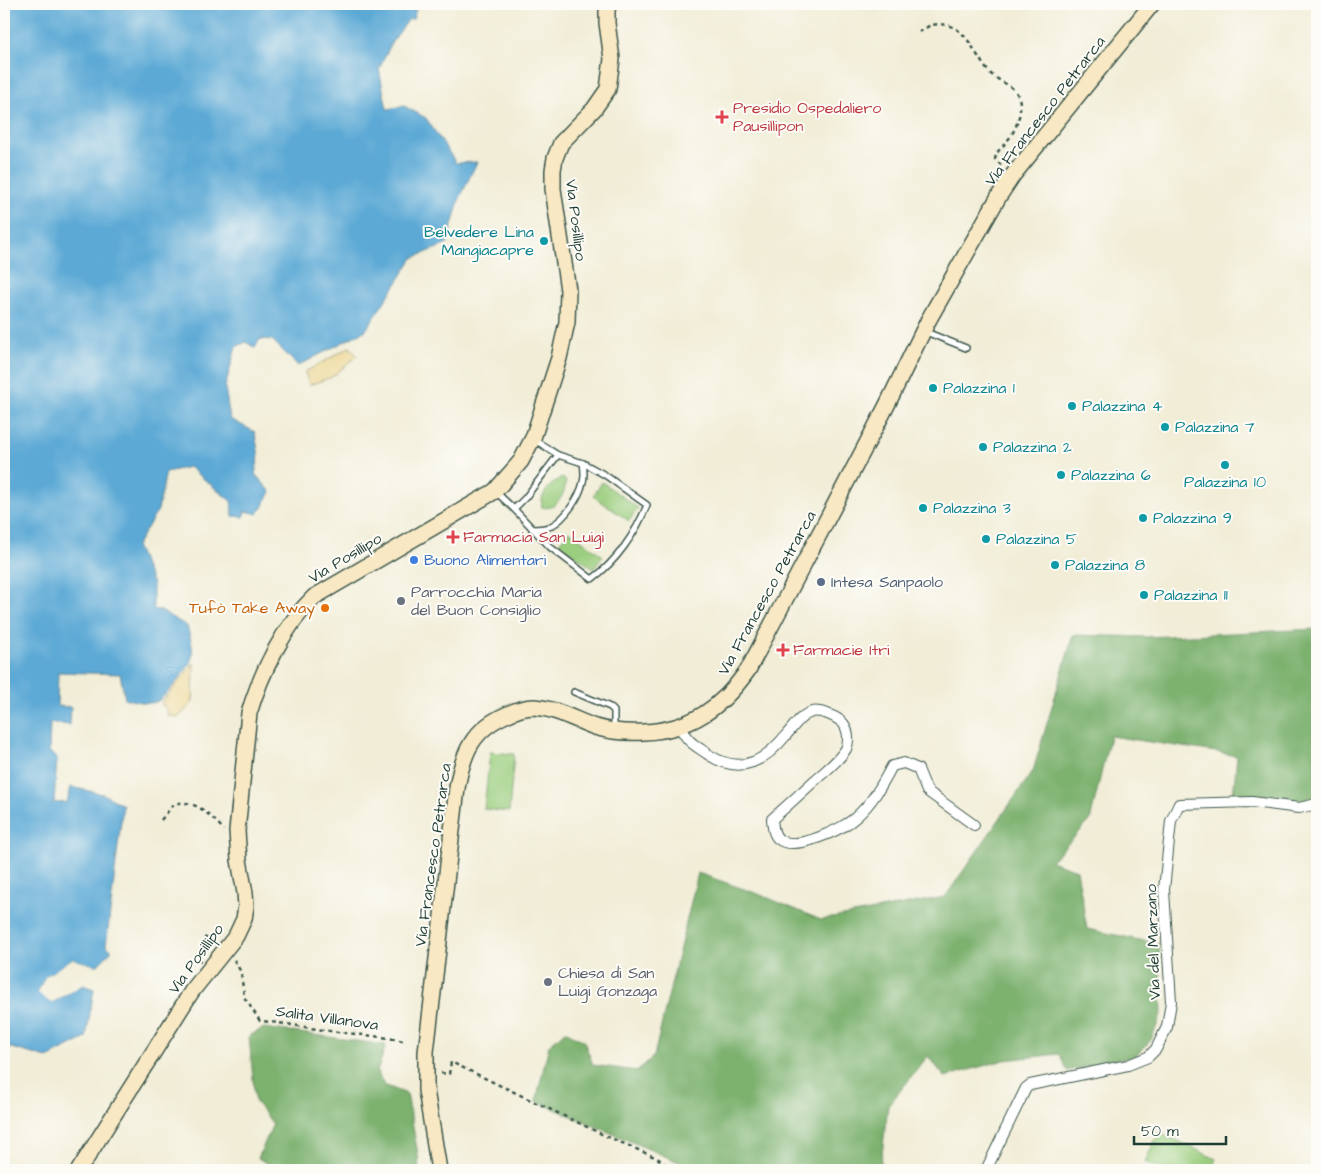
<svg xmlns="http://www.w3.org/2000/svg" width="1321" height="1174" font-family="'Architects Daughter',sans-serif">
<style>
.green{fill:#9bce7f;stroke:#5d865a}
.forest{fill:#7cb16e;stroke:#4e7751}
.sand{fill:#eeda9e;stroke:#868c69}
.water{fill:#5ca9d5;stroke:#3e7384}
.pier{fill:#f1edd7}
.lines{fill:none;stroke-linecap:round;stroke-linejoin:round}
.lane-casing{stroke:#3e574c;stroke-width:8}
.street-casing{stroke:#3e574c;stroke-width:12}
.secondary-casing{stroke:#3e574c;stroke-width:18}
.path{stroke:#3e574c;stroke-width:2.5;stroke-dasharray:4 4;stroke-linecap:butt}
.lane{stroke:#fff;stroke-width:5}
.street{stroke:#fff;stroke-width:10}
.secondary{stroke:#f8e8c3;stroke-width:15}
.health-dot{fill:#e0444e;stroke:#fdfcf7;stroke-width:2}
.culture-dot{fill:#0f9aa8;stroke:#fdfcf7;stroke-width:2}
.shop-dot{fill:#3f7fe0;stroke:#fdfcf7;stroke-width:2}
.service-dot{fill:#5c6f8a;stroke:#fdfcf7;stroke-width:2}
.worship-dot{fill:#6b7280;stroke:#fdfcf7;stroke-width:2}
.food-dot{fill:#e8710a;stroke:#fdfcf7;stroke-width:2}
.labels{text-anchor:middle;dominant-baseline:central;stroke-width:4;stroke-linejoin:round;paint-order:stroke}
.health-label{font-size:16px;fill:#be3a42;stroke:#fdfcf7;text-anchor:start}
.street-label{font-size:16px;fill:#1f3d34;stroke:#fdfcf7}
.culture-label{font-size:16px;fill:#0d838f;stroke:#fdfcf7;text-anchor:start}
.shop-label{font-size:16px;fill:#366cbe;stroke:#fdfcf7;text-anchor:start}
.service-label{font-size:16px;fill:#4e5e75;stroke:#fdfcf7;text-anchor:start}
.worship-label{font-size:16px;fill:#5b616d;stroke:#fdfcf7;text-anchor:start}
.food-label{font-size:16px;fill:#c56008;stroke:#fdfcf7;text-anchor:end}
</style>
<rect width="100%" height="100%" fill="#fdfcf7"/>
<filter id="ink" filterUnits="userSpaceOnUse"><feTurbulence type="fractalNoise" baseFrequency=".02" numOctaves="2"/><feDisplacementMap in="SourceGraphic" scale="10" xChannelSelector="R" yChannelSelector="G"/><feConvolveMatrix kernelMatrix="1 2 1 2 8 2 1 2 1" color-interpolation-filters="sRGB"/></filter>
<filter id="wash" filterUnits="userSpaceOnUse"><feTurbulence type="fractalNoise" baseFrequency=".0096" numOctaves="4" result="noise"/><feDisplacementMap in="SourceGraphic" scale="20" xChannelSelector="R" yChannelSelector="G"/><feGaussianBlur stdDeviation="1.12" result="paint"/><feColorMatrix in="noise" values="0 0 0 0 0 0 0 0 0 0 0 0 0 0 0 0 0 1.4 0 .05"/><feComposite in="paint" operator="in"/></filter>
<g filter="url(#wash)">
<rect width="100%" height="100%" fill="#f1edd7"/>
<!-- green -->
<g class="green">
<path d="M560 478 564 479 566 482C565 494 556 511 542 507 539 495 551 484 560 478Z"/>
<polygon points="602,482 638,508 629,521 593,496"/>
<polygon points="569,531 603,556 594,569 558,544"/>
<polygon points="490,752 514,754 509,812 484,809"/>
<polygon points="1159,1132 1216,1159 1211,1170 1163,1170 1145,1162"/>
</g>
<!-- forest -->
<g class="forest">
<polygon points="1317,629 1317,797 1297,802 1233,796 1237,756 1216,752 1110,736 1090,821 1051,861 1077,870 1087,929 1159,944 1162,1013 1151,1040 1136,1056 1067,1071 1059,1054 1004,1060 945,1077 928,1056 888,1106 880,1170 688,1170 681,1163 536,1101 549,1045 565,1031 584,1041 593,1065 637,1071 654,1056 698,873 761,895 821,920 945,897 1033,771 1073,635 1147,637"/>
<polygon points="264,1028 386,1045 377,1072 384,1085 407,1094 418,1154 419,1170 277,1170 258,1158 273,1124 255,1101 249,1036"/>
</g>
<!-- sand -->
<g class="sand">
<polygon points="350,347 357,356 332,377 309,385 305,372"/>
<polygon points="194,663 193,702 179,717 168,716 167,710 161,703"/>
</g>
<!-- water -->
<path class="water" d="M4 4H409L416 10 413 19H409L392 42 379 69 387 109 404 106 426 118 456 163 477 162 459 200 447 244 413 258 366 330 298 366 272 340 260 339 255 348 246 342 236 347 225 387 230 419 255 432 259 457 255 474 271 492 258 514 245 511 244 517 233 516 231 501 189 467 166 472 158 510 136 546 153 584V609L161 611 187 626C190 638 195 649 191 661 188 669 163 700 156 702 147 705 134 700 125 699L120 674 58 672 57 706 71 707 70 725 50 723 49 751 57 759 54 803 67 802 71 787 103 794 123 805 106 946 112 950 97 966 72 959 45 977 38 992 51 1003 83 985 94 989 86 1038 47 1058 4 1046Z"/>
<!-- pier -->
<polygon class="pier" points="72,959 97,966 95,968 73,962 47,978 41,992 51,1000 85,983 51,1003 38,993 45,977"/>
</g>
<g filter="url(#ink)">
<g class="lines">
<!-- lane casing -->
<g class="lane-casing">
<g id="lane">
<polyline points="926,332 966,348"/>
<polyline points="495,491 514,509 525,498 558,455 533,439"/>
<path d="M514 509 550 547 592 579C616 562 636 533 647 505L605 475 583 463 558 455"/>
<path d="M532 529C539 529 546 529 551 526 565 519 580 497 583 482 585 475 584 469 583 463"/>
<polyline points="574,692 610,707 614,711 614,729"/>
</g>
</g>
<!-- street casing -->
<g class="street-casing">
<g id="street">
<path d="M680 727C688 743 695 745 709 755 742 776 766 760 787 734 795 725 801 715 812 712 821 710 834 716 841 721 848 727 850 740 846 749 838 762 825 771 814 781 800 794 786 807 772 819 773 827 773 836 780 840 797 851 843 829 856 817 872 803 882 785 892 766L904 763 918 769 927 791 974 825"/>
<polyline points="986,1170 1026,1088 1030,1085 1128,1065 1148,1057 1156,1049 1167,1027 1171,1002 1164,890 1171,821 1179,804 1252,802 1299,808 1317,804"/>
</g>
</g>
<!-- secondary casing -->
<g class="secondary-casing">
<g id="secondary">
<path d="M79 1170 192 991 236 936 244 919 246 906 245 893 239 860 237 831 249 713C261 673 284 626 314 597L495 491 521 461 533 438 559 358 567 322 568 290 553 189V170L555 158 561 143 594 109 608 89 612 59 607 23V10L609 4"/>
<path d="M439 1170 426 1090V1052L457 788C463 753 472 729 508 714 516 710 525 707 534 707 555 708 575 720 595 727 612 732 627 733 644 732 691 730 722 707 748 670L886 407 929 319 999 196 1013 175 1152 4"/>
</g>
</g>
<!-- path -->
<g class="path">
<path d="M919 32C923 30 928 26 932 25 966 18 973 55 990 73 1000 84 1020 85 1020 105 1021 116 1015 132 1007 141 1002 148 997 150 995 159L1002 166"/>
<path d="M161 820 174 804C195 798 211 816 224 830"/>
<path d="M234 960 241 972 244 997 260 1021C287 1023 312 1029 338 1032 360 1035 382 1036 404 1041"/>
<polyline points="201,961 197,958 212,942 201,935"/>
<polyline points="441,1073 449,1074 451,1062 606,1136 657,1158 674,1170"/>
</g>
<!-- lane -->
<use href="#lane" class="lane"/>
<!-- street -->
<use href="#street" class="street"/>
<!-- secondary -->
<use href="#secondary" class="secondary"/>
</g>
</g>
<!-- markers -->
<g class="health-dot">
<path d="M719.5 109.5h5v5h5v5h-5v5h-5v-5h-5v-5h5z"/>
<path d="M450.5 529.5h5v5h5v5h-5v5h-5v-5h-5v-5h5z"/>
<path d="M780.5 642.5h5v5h5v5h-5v5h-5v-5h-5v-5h5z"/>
</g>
<g class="culture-dot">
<circle cx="544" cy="241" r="5"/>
<circle cx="933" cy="388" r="5"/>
<circle cx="1072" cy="406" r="5"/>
<circle cx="1165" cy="427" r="5"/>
<circle cx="983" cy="447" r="5"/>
<circle cx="1225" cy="465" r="5"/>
<circle cx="1061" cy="475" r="5"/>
<circle cx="923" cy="508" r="5"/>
<circle cx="1143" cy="518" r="5"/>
<circle cx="986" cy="539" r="5"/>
<circle cx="1055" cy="565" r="5"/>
<circle cx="1144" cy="595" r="5"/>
</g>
<circle class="shop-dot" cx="414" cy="560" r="5"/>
<circle class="service-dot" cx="821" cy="582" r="5"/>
<g class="worship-dot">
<circle cx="401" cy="601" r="5"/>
<circle cx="548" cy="982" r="5"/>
</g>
<circle class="food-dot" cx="325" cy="608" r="5"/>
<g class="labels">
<!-- health labels -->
<g class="health-label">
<text x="733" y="108">Presidio Ospedaliero<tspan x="733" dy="18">Pausillipon</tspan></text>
<text x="463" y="537">Farmacia San Luigi</text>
<text x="793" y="650">Farmacie Itri</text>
</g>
<!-- street labels -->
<g class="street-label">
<text transform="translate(1045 111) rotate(-52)">Via Francesco Petrarca</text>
<text transform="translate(576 220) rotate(83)">Via Posillipo</text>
<text transform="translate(345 558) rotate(-31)">Via Posillipo</text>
<text transform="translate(767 593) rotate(-61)">Via Francesco Petrarca</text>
<text transform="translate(433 855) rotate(-82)">Via Francesco Petrarca</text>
<text transform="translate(1153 942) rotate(-92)">Via del Marzano</text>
<text transform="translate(196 959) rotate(-54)">Via Posillipo</text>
<text transform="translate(327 1018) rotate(8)">Salita Villanova</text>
</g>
<!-- culture labels -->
<g class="culture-label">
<text x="534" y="232" text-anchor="end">Belvedere Lina<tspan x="534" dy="18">Mangiacapre</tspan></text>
<text x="943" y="388">Palazzina 1</text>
<text x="1082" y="406">Palazzina 4</text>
<text x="1175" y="427">Palazzina 7</text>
<text x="993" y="447">Palazzina 2</text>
<text x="1071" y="475">Palazzina 6</text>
<text x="1225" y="482" text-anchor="middle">Palazzina 10</text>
<text x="933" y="508">Palazzina 3</text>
<text x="1153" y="518">Palazzina 9</text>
<text x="996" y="539">Palazzina 5</text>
<text x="1065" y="565">Palazzina 8</text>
<text x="1154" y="595">Palazzina 11</text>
</g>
<!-- shop labels -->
<g class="shop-label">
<text x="424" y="560">Buono Alimentari</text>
</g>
<!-- service labels -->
<g class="service-label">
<text x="831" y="582">Intesa Sanpaolo</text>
</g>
<!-- worship labels -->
<g class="worship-label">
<text x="411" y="592">Parrocchia Maria<tspan x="411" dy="18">del Buon Consiglio</tspan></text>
<text x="558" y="973">Chiesa di San<tspan x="558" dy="18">Luigi Gonzaga</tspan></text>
</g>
<!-- food labels -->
<g class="food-label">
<text x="315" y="608">Tufò Take Away</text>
</g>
</g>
<!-- margin -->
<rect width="1321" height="1174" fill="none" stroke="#fdfcf7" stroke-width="20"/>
<!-- scale -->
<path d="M1134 1136v8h92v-8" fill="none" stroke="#1f3d34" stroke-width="2.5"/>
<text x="1141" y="1136" font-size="15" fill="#1f3d34" stroke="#fdfcf7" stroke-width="4" paint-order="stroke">50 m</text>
</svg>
